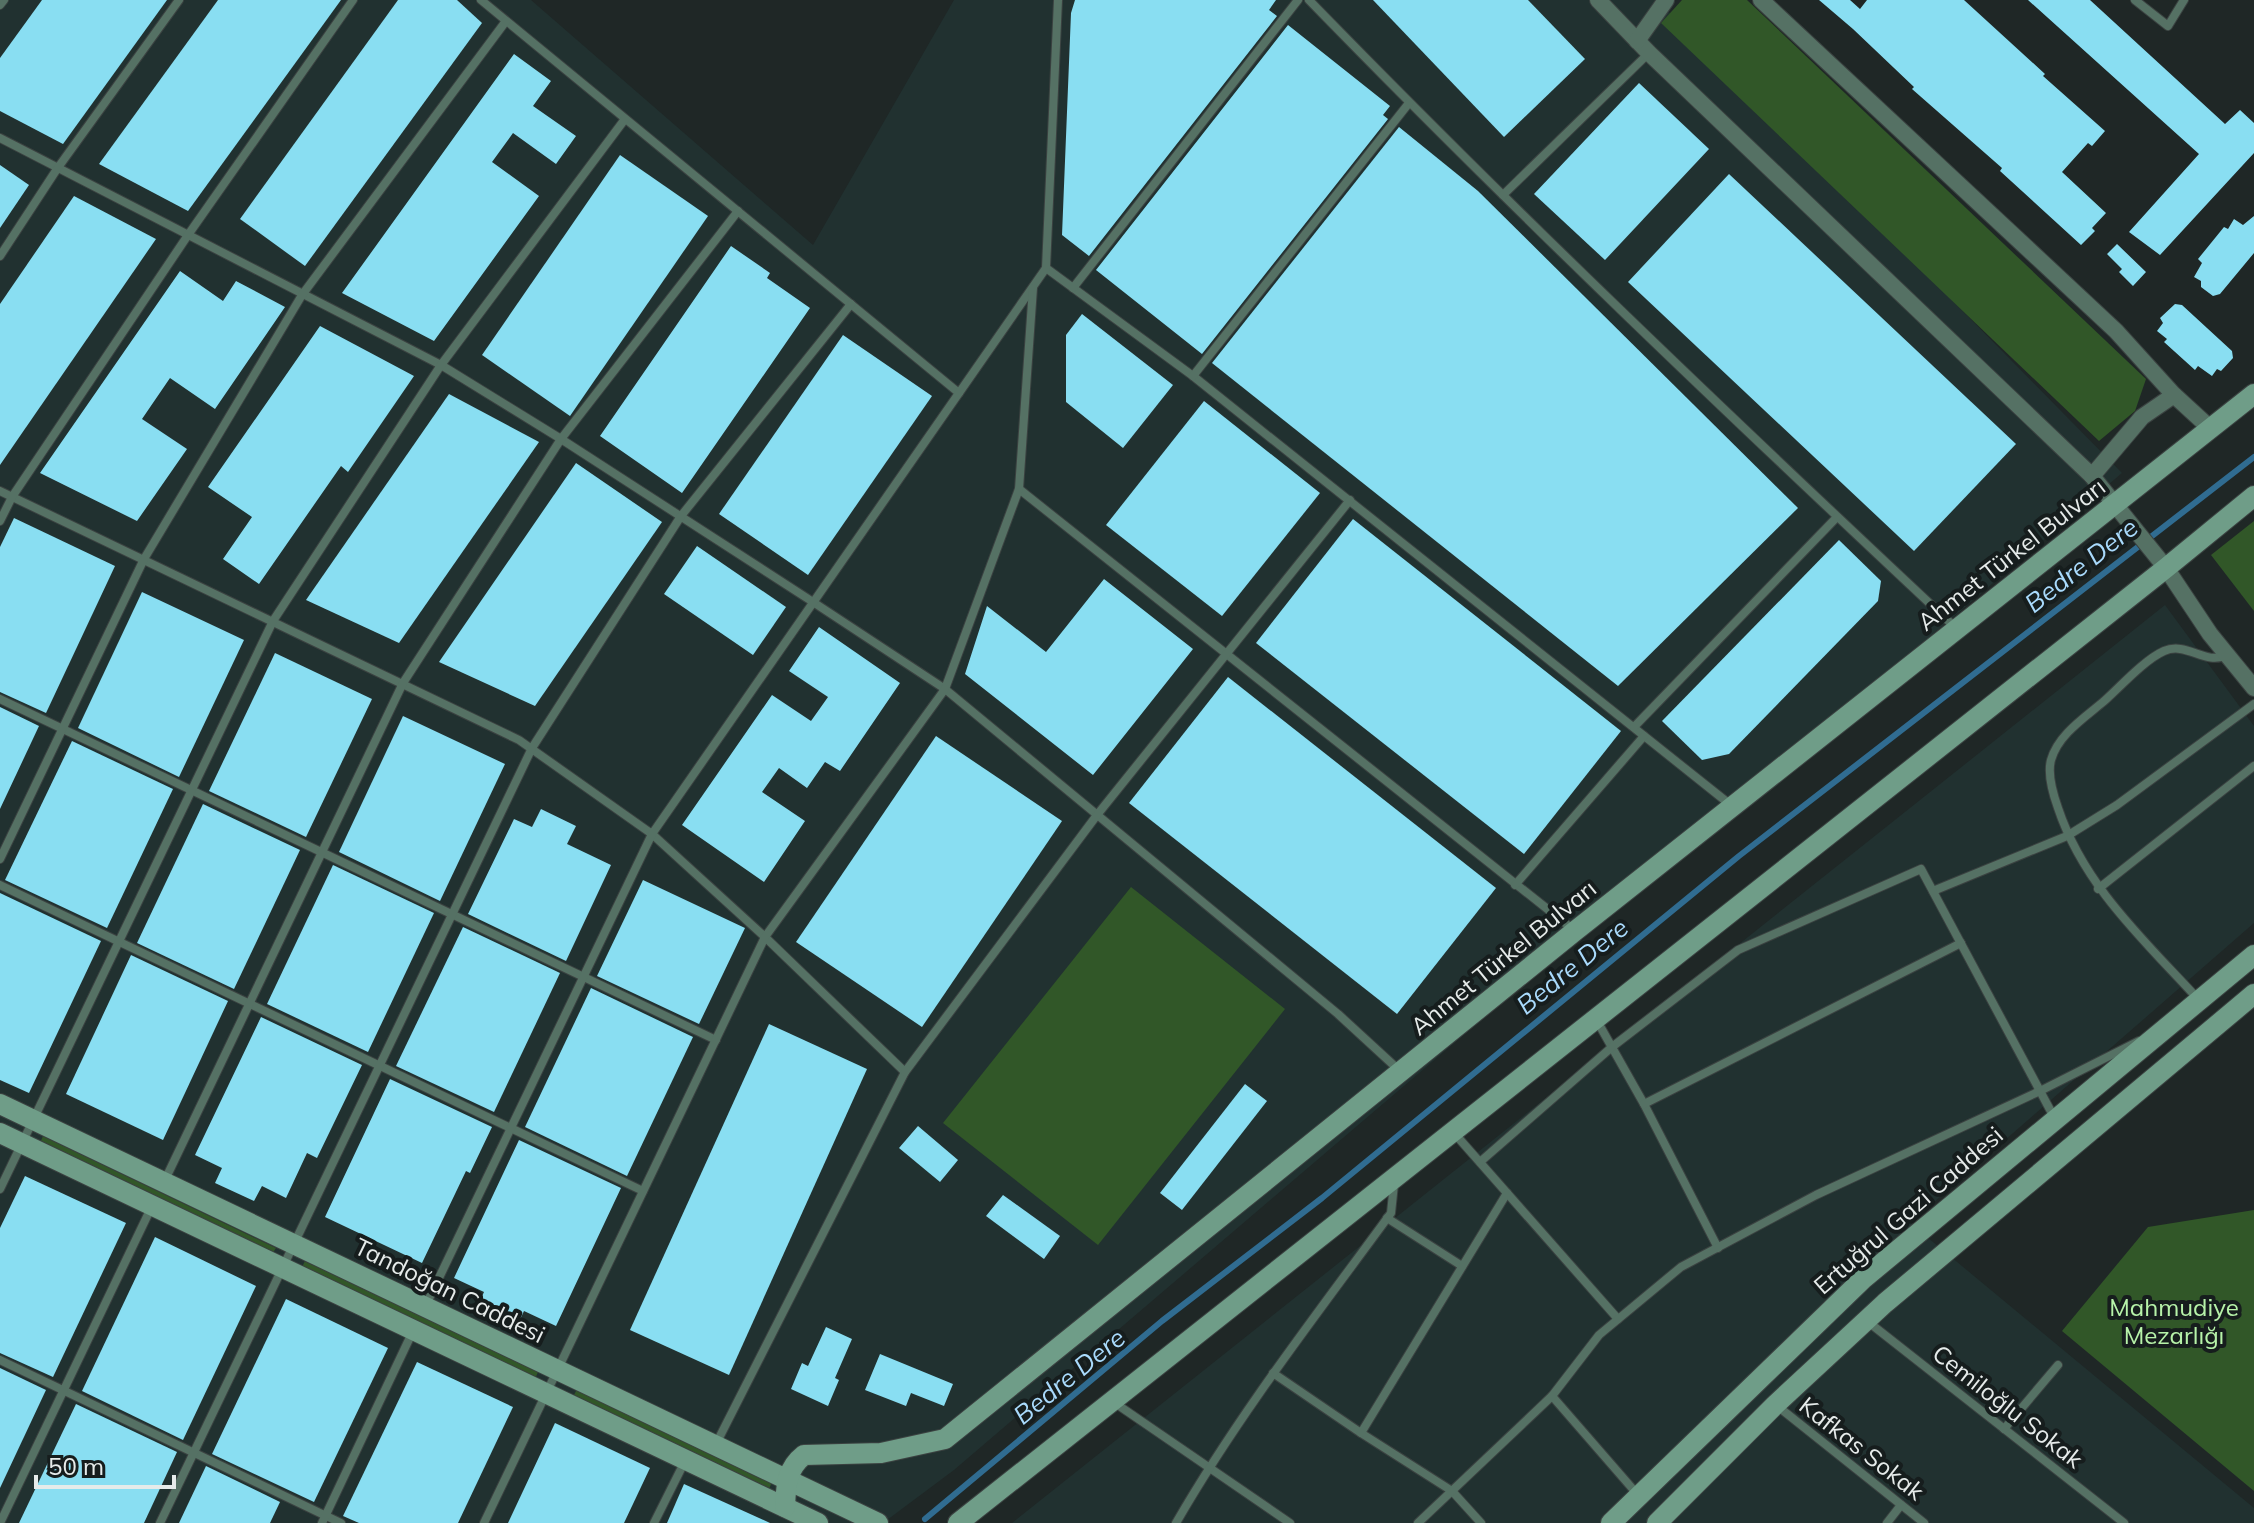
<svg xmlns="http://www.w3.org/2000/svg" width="2254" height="1523" font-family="Mulish,sans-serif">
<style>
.built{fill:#213130}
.green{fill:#315728}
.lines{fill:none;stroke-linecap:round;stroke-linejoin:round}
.stream{stroke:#306c91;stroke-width:6}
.building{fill:#89def2}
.lane-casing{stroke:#3b4241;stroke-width:10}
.street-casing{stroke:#3b4241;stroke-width:18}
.secondary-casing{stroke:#3b4241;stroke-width:22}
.lane{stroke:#557164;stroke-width:8}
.street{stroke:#557164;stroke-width:16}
.secondary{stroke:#6f9d88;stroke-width:20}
.labels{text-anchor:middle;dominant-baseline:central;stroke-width:8;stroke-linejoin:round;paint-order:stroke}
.street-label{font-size:24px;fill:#e6ebea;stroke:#161d1d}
.park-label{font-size:24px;fill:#b7f3a9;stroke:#161d1d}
.water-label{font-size:26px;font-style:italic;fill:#a9dafc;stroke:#161d1d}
</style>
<rect width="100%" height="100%" fill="#1f2726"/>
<!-- built -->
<g class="built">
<polygon points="0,0 531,0 813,245 954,0 1657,0 2122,473 954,1470 883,1523 0,1523"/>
<polygon points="2165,605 2254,726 2254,923 1910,1223 2254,1508 2254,1523 1012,1523"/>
</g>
<!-- green -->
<g class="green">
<polygon points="1682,0 1747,0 2146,379 2135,411 2099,441 1661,23"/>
<polygon points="2254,521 2254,611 2211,555"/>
<polygon points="1131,887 1285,1009 1098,1245 943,1123"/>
<polygon points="43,1136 276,1248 272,1254 40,1143"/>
<polygon points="2254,1210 2254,1491 2062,1331 2148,1227"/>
<polygon points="305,1261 538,1372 535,1379 302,1267"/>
<polygon points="577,1389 772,1482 769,1489 574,1395"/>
</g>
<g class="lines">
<!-- stream -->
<polyline class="stream" points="925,1519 1162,1321 1322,1198 1739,856 2254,457"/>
</g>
<!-- building -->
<g class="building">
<polygon points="42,0 167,0 63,144 0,111 0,58"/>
<polygon points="218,0 341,0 188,211 99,164"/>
<polygon points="398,0 457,0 482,23 305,266 240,219"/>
<polygon points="1075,0 1276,0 1269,10 1277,16 1089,256 1062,235 1071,13"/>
<polygon points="1373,0 1528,0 1585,59 1504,137"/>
<polygon points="1819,0 1850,0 1860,9 1867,0 1964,0 2045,74 2043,76 2105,131 2092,146 2088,143 2062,172 2106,213 2092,228 2095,231 2081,245 2000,171 2002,168 1912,89 1914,87 1853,29"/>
<polygon points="2028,0 2090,0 2225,124 2240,110 2254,123 2254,153 2160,255 2129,232 2199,154"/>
<polygon points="1288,25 1390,106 1383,115 1388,119 1202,354 1096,270"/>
<polygon points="514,54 551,81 533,106 576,136 556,164 513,133 492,162 539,196 434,341 342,293"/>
<polygon points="1639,83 1709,149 1605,260 1534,194"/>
<polygon points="1399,127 1478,191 1798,508 1618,686 1212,363"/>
<polygon points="620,155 708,216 570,416 482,355"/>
<polygon points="0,165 29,185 0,228"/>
<polygon points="1729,174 2016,444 1914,551 1628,282"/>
<polygon points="74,196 156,239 0,465 0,304"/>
<polygon points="2254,216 2254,253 2220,294 2213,296 2201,287 2201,281 2194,277 2202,263 2198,259 2224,227 2228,229 2234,219 2243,225"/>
<polygon points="2117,244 2146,272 2133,286 2119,272 2122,269 2107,254"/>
<polygon points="731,246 770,273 767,278 810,308 682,493 600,436"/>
<polygon points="180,271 223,301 236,281 285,307 215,409 170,378 142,419 187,449 137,521 40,473"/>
<polygon points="2175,304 2182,305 2232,351 2233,358 2221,371 2217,369 2212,376 2198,366 2195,370 2164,342 2167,339 2157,331 2163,323 2160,318"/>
<polygon points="1082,314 1173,385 1123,448 1066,402 1066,335"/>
<polygon points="320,326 414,376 348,472 341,466 259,584 223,559 252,517 208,487"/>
<polygon points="843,335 932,396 808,575 719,514"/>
<polygon points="449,394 539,442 399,643 306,600"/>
<polygon points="1204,401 1320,493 1222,616 1106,525"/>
<polygon points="576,463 662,522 535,706 439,662"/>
<polygon points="14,518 115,566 46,713 0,692 0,547"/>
<polygon points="1353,519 1621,731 1524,854 1256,643"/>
<polygon points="1839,540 1881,581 1878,601 1729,754 1702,760 1662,721"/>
<polygon points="697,546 786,607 753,655 664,594"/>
<polygon points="1104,579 1193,649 1093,775 965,674 987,606 1046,652"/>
<polygon points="142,592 244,640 179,777 78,728"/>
<polygon points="819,627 900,683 840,771 825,762 807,788 779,768 762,792 805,821 764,882 682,825 772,695 811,721 828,697 789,671"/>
<polygon points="275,653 372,699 306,837 209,791"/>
<polygon points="1228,677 1496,888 1397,1014 1129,803"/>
<polygon points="0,707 39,726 0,809"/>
<polygon points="403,716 505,764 440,901 339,852"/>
<polygon points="936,736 1062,821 922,1027 796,942"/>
<polygon points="72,741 173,789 107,928 5,880"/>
<polygon points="203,804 300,850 234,989 137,943"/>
<polygon points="541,809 576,826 567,844 611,865 566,961 468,914 514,819 532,827"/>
<polygon points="333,865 434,913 368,1052 267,1004"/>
<polygon points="643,880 745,928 699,1024 597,976"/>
<polygon points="0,893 101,941 29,1093 0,1080"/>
<polygon points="463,927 560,973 494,1112 396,1066"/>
<polygon points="131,955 228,1001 163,1140 66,1094"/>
<polygon points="591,988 693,1037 627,1176 525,1127"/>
<polygon points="261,1017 362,1065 317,1158 307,1153 286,1198 262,1186 254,1201 215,1183 222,1168 195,1155"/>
<polygon points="769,1024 867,1069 729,1375 630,1330"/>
<polygon points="390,1079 492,1127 470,1173 466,1171 422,1263 325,1217"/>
<polygon points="1245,1084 1267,1101 1182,1210 1160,1193"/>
<polygon points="918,1126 958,1160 940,1182 899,1148"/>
<polygon points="519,1140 621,1188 556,1326 524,1311 517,1326 477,1307 484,1292 454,1278"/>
<polygon points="25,1176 126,1223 53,1377 0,1353 0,1228"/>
<polygon points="1003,1195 1060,1236 1044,1259 986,1216"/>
<polygon points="155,1237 256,1286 183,1440 82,1391"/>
<polygon points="286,1299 388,1348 314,1502 212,1454"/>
<polygon points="826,1327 852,1339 835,1378 839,1380 828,1406 791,1389 802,1363 808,1366"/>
<polygon points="880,1354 953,1384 944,1406 911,1393 906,1406 865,1390"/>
<polygon points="417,1362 513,1407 458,1523 359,1523 343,1516"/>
<polygon points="0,1368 46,1390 0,1488"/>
<polygon points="76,1404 177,1452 144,1523 19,1523"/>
<polygon points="555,1423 650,1468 624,1523 508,1523"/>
<polygon points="206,1466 280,1502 270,1523 179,1523"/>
<polygon points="684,1484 770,1523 667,1523"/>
</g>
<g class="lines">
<!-- lane casing -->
<g class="lane-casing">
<g id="lane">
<polyline points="481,0 959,393"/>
<path d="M1309 0C1519 216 1737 423 1957 629"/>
<polyline points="2135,0 2168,26 2184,0"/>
<polyline points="0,5 4,0"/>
<polyline points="0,138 441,365 561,439 813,602 945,689 1338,1014 1400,1071"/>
<polyline points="1503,195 1649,53"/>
<polyline points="0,256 57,169 179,0"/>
<polyline points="1046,268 1193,376 1732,806"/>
<polyline points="1073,288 1298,0"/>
<polyline points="1193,376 1409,103"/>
<polyline points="1019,489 1575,931"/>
<polyline points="0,491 519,740 652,834 765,937 905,1072 716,1444"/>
<polyline points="0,521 12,497 188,235 353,0"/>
<polyline points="0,699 716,1040"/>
<polyline points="1634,727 1837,517"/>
<polyline points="0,859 144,559 302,295 506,21"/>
<polyline points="0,885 643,1191"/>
<polyline points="1515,885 1644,736"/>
<polyline points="2098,889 2254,766"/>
<polyline points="1933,891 2067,836 2117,805 2254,704"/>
<path d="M2198 999C2144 940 2084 886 2058 808 2053 794 2047 775 2051 760 2058 735 2084 718 2103 702 2120 687 2144 660 2164 651 2187 641 2205 666 2227 655"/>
<polyline points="1596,1019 1644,1104 1718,1248"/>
<polyline points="905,1072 1097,815 1350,500"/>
<polyline points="1644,1104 1961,943"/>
<polyline points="1455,1134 1618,1319"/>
<polyline points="1480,1162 1612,1047 1738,950 1921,869 2055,1119"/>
<polyline points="164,1182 403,683 561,439 738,211"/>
<polyline points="0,1189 273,621 441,365 625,119"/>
<polyline points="1387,1218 1462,1266"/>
<polyline points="425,1307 652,834 1046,268 1058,0"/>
<polyline points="1867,1321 2124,1523"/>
<polyline points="0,1360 341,1523"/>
<polyline points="1273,1373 1361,1433 1452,1491 1481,1523"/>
<polyline points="1552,1396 1638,1495"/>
<polyline points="1112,1401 1290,1523"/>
<polyline points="1776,1405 1924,1523"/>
<polyline points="2004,1429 2058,1365"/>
<polyline points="1361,1433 1507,1193"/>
<polyline points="0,1523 152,1206"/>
<polyline points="160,1523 532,748 681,516 851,304"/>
<polyline points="322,1523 413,1331"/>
<polyline points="484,1523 765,937 945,689 1019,489 1033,288"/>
<polyline points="654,1523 685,1461"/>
<path d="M1176 1523C1239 1414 1317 1314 1391 1213L1394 1184"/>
<polyline points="1418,1523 1552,1396 1599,1335 1681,1267 1816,1195 2040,1091 2139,1041"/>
<polyline points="1887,1523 1901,1505"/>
</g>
</g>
<!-- street casing -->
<g class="street-casing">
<g id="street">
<polyline points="1598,0 1649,53 2092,476 2166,568 2210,634 2254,688"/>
<polyline points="1761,0 2116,331 2174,395 2210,428"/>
<polyline points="1637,41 1666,0"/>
<polyline points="2092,476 2142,417 2174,395"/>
</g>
</g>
<!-- secondary casing -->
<g class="secondary-casing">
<g id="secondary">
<polyline points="0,1104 878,1523"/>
<polyline points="0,1133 818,1523"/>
<path d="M785 1507C786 1487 786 1469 804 1455L881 1453 945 1439 1575 931 2254 394"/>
<polyline points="958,1523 2166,568 2254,496"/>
<polyline points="1611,1523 1863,1279 2254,955"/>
<polyline points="1657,1523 1775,1405 1885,1303 2254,994"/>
</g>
</g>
<!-- lane -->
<use href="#lane" class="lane"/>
<!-- street -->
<use href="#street" class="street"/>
<!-- secondary -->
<use href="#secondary" class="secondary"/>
</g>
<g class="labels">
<!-- street labels -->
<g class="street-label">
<text transform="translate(2011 554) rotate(-38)">Ahmet Türkel Bulvarı</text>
<text transform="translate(1503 957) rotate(-39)">Ahmet Türkel Bulvarı</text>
<text transform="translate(1908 1210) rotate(-41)">Ertuğrul Gazi Caddesi</text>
<text transform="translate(450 1290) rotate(26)">Tandoğan Caddesi</text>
<text transform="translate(2008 1406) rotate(38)">Cemiloğlu Sokak</text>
<text transform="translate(1862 1448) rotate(38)">Kafkas Sokak</text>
</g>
<!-- park labels -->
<g class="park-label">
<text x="2174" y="1307">Mahmudiye<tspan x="2174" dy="28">Mezarlığı</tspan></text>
</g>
<!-- water labels -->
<g class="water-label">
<text transform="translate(2081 565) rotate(-38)">Bedre Dere</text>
<text transform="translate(1572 966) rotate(-39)">Bedre Dere</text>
<text transform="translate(1069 1376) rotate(-39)">Bedre Dere</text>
</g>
</g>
<!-- scale -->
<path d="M36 1475v12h138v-12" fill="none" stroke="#e6ebea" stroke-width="4"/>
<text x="48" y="1475" font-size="24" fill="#e6ebea" stroke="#161d1d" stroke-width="6" paint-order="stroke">50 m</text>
</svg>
